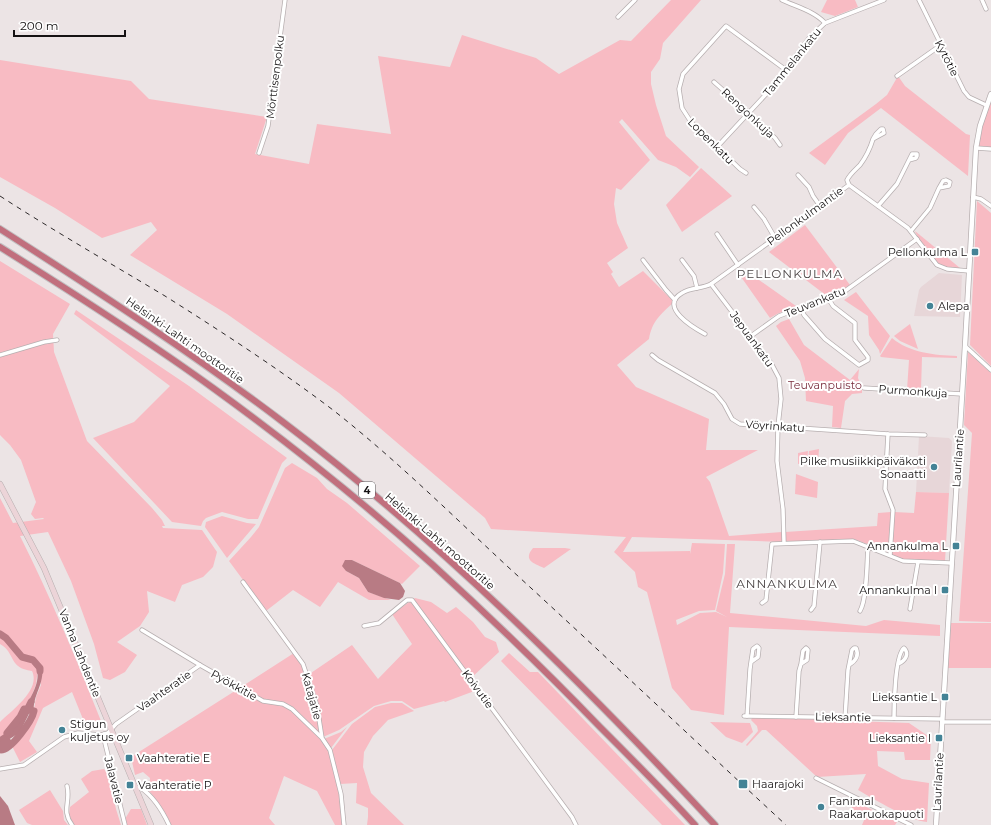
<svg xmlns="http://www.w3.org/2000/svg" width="991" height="825" font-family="Montserrat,sans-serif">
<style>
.built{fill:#e7d6d8}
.green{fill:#f8bbc3}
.water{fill:#b87b84}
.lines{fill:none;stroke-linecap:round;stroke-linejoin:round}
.stream{stroke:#b87b84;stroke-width:1}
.river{stroke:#b87b84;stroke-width:7}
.minor-casing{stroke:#b7afb0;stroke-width:5}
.tertiary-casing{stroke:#b7afb0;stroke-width:6}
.secondary-casing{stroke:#b7afb0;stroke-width:6}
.motorway-casing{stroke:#c2c1c2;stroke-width:8}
.minor{stroke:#fff;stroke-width:3.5}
.tertiary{stroke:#fff;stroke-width:4.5}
.secondary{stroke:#ecd4d8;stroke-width:5}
.motorway{stroke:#c16f7d;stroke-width:6}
.rail{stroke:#2d292a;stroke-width:1;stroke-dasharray:5 5;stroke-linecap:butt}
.poi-dot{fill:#438396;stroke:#fff;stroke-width:1.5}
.labels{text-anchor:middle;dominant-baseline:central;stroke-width:4;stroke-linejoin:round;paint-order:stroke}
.shield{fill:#fff;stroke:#5b595a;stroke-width:1}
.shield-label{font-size:10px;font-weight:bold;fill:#151213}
.street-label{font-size:11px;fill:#151213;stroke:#fff}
.poi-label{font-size:11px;fill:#151213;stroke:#fff;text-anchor:end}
.park-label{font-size:11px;fill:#7a2e3e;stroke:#fff}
.neighbourhood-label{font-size:12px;letter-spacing:1px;fill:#494243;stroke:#fff}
</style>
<rect width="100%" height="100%" fill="#ece4e5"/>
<!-- built -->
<g class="built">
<polygon points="939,273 962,275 960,317 914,316 919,290 921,287"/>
<polygon points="919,436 949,438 952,441 949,493 916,492"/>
</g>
<!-- green -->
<g class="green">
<path d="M671 0H701L663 43 660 59 651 72V84L656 105 666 136 699 167 690 177 676 167 658 160 622 119 619 122 650 160 621 190 616 188 614 204 617 223 628 248 607 263 613 272 611 274 619 287 643 271 674 302C661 314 652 321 649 339L617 365 636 387 709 419 706 450H758L706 477 710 482 729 536 782 532 783 542 632 537 623 552 690 551V554L692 543 725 544 723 573 715 610 699 611 676 620 677 625 700 613 716 612 727 617 716 611 725 574 727 544H735L730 613 866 626 884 620 940 625V636L729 627 724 715 691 710 672 688 647 592 638 587 635 572 614 552 626 537 491 529 485 518 339 393 227 314 130 255 157 230 151 222 102 238 55 208 0 177V60L131 81 149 99 267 117 255 154 309 164 317 124 391 134 378 56 450 67 462 35 536 58 559 74 620 40 631 41Z"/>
<polygon points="827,0 855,0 858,7 835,16 821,12"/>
<polygon points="898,76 905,86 966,134 970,135 968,176 881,108 848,133 825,165 809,153 876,104 887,95"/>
<polygon points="991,94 991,147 979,146 976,148"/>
<polygon points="701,168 732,196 682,232 666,205"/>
<polygon points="977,201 991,213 991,366 970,345"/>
<polygon points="805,225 850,285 844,289 827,296 769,252"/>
<path d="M915 231 960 268C953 268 945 268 939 264 932 259 917 238 915 231Z"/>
<path d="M0 261 70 304 53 334 54 352 87 441 152 508 162 520 165 526H162L163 528 202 530 217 552 213 567 203 577 182 585 175 602 147 591 149 612 140 626 117 642 137 655 125 672 110 680 103 678 94 644 71 581 48 532 20 536C50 596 76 658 101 721V729H87L72 692 43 708 29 741 37 752 20 762 11 744 25 730 33 716 36 697 41 685 38 669 36 684 31 698 20 717 8 733 0 737V722C12 710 41 690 32 671 8 668 16 653 0 644V498L13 523 44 519 43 518 35 519 31 514 36 502 21 460 10 445 0 435Z"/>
<polygon points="745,270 796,306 777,314 770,318 739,274"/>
<polygon points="856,292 890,336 880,354 879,350 869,335 868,316 844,300"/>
<polygon points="76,310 189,386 287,458 282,463 258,519 248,519 222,512 206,518 203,521 201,526 172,522 93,438 134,422 170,386 74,314"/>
<polygon points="789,319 804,345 850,380 859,369 858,378 862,388 862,393 852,394 845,401 841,428 832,427 833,406 806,401 805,378 800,361 776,326 781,322"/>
<polygon points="910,324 918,349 900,341 894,336"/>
<path d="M892 338C910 353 934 355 957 356V358L922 357 921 390H907L909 360 881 357 880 356Z"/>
<polygon points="968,352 991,373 991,622 959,621 972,433 964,425"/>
<polygon points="819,449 818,462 808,462 809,451"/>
<polygon points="808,451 807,462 798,464 798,453"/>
<polygon points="292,463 317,478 327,489 347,503 420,566 402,584 352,560 346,571 359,578 368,592 391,600 369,600 338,582 320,607 293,590 266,611 229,561 251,537 259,527 285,468"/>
<polygon points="796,474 818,482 817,498 795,494"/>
<polygon points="916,492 949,493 945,561 903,560 891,554 894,512 914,513"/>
<polygon points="891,512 888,552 854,539 786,542 785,532 877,526 878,513"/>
<polygon points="222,516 247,523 256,524 227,558 205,527 206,522"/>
<path d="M533 548H565L571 549 544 568C533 563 523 560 533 548Z"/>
<polygon points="415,598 431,602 447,613 456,607 473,622 485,637 496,642 499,652 470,679 477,690 445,702 444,701 414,709 402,701 391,701 374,706 339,730 323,737 319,704 308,675 352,645 378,679 412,644 392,614"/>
<polygon points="951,623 991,623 991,668 948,668"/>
<path d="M294 653C311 676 316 706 320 734L293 707 284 702 263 699 241 687Z"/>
<polygon points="509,653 530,672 538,672 685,825 662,825 501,661"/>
<path d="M238 689 263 703 283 706 291 710 321 739 329 750 339 795 343 825H335L317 791 284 776 269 818 275 825H170C165 812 158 801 149 791L150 778 143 772 135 775 131 757Z"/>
<polygon points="391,703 402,703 414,711 388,720 373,736 364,752 363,767 371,793 404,825 367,825 368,817 368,808 356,803 357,783 340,784 332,750 352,724 375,707"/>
<path d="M752 718 850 720V721L909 723 931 738 930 760H905L904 752 877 751 878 766 902 779 929 783 927 822C910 821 874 799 858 790L866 774 817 777 766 730H762L747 746 746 745 758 731 757 726 751 720Z"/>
<polygon points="710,722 750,723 753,732 742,743 726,737"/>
<polygon points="347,727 331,748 324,739 341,732"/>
<polygon points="104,769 108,774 116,809 121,825 74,825 69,815 70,807 89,792 81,779 92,771"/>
<polygon points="50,790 63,811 64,820 68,825 32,825 27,823 19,810"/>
<polygon points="852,800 897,822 895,825 862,825 865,818 852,810"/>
<polygon points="131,809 141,809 147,825 126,825 125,819"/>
</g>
<!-- water -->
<g class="water">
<polygon points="345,560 352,560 400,583 405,591 403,597 399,600 384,598 368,592 359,578 346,571 342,566"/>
<path d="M37 661 42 666C45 684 32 696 34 711L24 709C31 697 44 677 34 665Z"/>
<polygon points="0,796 8,806 15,825 0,825"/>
</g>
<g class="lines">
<!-- stream -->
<polyline class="stream" points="0,753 2,750"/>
<!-- river -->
<g class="river">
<polyline points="0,634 6,638 22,657 33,660 40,668 40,671"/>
<polyline points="0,741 17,730 31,702"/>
<path d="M2 744 6 741 8 742 1 750C11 750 32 721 34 711L24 709 20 717 7 733"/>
</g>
<!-- minor casing -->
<g class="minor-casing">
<g id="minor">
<path d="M782 0C797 7 814 11 825 23"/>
<polyline points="919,0 964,91 969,97 986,105"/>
<polyline points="982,0 986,9"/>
<polyline points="618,17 635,0"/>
<polyline points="897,76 941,45"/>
<polyline points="714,82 749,113 775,138 780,145"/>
<polyline points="717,147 769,91 810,37 825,23 884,0"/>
<polyline points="976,148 991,149"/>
<polyline points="259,153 268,126 285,0"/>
<polyline points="746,173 740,169 691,122 682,108 679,89 683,74 726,26 786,70"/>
<polyline points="798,175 809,187 813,196 820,206"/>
<path d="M849 185 847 180C850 174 855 170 860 165 866 157 870 149 873 139L884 133 883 129H881L876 134 873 139"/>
<polyline points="973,197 981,199 991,206"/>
<polyline points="878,206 897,184 909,160 916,158 917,156 917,154 912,154 909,160"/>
<polyline points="754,207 764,219 775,238"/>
<polyline points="911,231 930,208 939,188 949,186 950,182 946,180 943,181 939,188"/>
<polyline points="717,234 738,265"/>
<polyline points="643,260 666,290 675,300"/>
<polyline points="682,260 694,276 697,288"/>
<polyline points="711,284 771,363 779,378 781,399 778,426 777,461 783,509 784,543"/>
<polyline points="801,308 804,315 825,339 859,365 868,360 868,357 855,340 855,323 833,306 828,298"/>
<path d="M705 334C694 328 658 307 682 293 691 287 702 289 711 284L849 185 908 228 937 265 947 269 969 271"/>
<polyline points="751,336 779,316 845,291 917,239"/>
<polyline points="965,346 991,370"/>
<polyline points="0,355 44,342 57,340"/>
<polyline points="652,355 658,360 715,393 724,404 732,419 740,424 888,434 925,435"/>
<polyline points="864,388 962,394"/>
<polyline points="888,434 885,489 893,510 890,555"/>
<polyline points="243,582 303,664 317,706 322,738 330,750 341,794 344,825"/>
<polyline points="762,603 766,600 772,544 853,541 903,561 951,563"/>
<polyline points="910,609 918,562"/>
<polyline points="811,610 814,606 820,542"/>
<path d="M860 611C867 600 867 561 868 546"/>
<polyline points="364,626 379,623 407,600 412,600 572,817 576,825"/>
<polyline points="142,630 200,665 263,701 283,704 292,709 321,737"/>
<polyline points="744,716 942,719"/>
<polyline points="747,716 750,669 751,662 758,657 759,648 757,646 753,649 751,662"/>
<polyline points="796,717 799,671 801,664 807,660 808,650 806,648 803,651 801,664"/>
<path d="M845 718 848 670 849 665C856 661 859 655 856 648H854L852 650 849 665"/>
<path d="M894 718C894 705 895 655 904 648 910 654 905 661 898 664"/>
<polyline points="942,722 991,722"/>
<polyline points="104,734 105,743 125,825"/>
<polyline points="0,769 24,765 64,737 78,733 101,735 108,733 116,724 200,665"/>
<polyline points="816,778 911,825"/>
<path d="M67 786C71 802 61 810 72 825"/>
<path d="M136 788H141C154 797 162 810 169 825"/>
</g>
</g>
<!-- tertiary casing -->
<g class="tertiary-casing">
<polyline id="tertiary" points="936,825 965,346 976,148 980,126 991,94"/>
</g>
<!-- secondary casing -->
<g class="secondary-casing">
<polyline id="secondary" points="0,484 44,568 151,825"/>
</g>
<!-- motorway casing -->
<g class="motorway-casing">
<g id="motorway">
<path d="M0 229C97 291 192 353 283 422 440 541 581 681 715 825"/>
<path d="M0 247C72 292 144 338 213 388 289 443 363 502 433 565 490 617 546 671 600 727 632 759 664 791 695 825"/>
</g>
</g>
<!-- minor -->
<use href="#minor" class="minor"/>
<!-- tertiary -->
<use href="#tertiary" class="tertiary"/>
<!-- secondary -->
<use href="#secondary" class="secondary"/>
<!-- motorway -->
<use href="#motorway" class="motorway"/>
<!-- rail -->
<path class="rail" d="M0 196C54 231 110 263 165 296 222 332 279 369 333 410 394 458 450 513 507 566 601 652 693 739 786 825"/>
</g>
<!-- markers -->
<g class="poi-dot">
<rect x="971" y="248" width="8" height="8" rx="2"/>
<circle cx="930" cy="306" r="4"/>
<circle cx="934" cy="467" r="4"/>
<rect x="952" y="542" width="8" height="8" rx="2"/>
<rect x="941" y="586" width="8" height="8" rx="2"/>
<rect x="941" y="693" width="8" height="8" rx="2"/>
<circle cx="62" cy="730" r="4"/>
<rect x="935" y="734" width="8" height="8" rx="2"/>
<rect x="125" y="754" width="8" height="8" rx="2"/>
<rect x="738" y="779" width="10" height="10" rx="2"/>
<rect x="126" y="781" width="8" height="8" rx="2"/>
<circle cx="821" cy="807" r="4"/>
</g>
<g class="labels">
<!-- shield labels -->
<rect class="shield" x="359" y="482" width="16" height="16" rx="3"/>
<g class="shield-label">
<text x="367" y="490">4</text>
</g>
<!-- street labels -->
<g class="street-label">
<text transform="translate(947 58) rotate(63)">Kytötie</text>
<text transform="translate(792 62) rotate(-51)">Tammelankatu</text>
<text transform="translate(275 77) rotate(-83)">Mörttisenpolku</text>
<text transform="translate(748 113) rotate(43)">Rengonkuja</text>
<text transform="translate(711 141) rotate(45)">Lopenkatu</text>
<text transform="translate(805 216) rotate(-36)">Pellonkulmantie</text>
<text transform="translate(815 302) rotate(-22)">Teuvankatu</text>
<text transform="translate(752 339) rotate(54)">Jepuankatu</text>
<text transform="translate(185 340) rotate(35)">Helsinki-Lahti moottoritie</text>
<text transform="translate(913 391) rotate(4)">Purmonkuja</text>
<text transform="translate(775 426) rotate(4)">Vöyrinkatu</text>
<text transform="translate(958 458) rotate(-86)">Laurilantie</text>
<text transform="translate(440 541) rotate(41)">Helsinki-Lahti moottoritie</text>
<text transform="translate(80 653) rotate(68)">Vanha Lahdentie</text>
<text transform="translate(234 685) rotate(29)">Pyökkitie</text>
<text transform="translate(478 689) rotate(54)">Koivutie</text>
<text transform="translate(164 691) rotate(-35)">Vaahteratie</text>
<text transform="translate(312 696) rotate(75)">Katajatie</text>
<text transform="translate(843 717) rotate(1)">Lieksantie</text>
<text transform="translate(114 780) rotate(76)">Jalavatie</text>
<text transform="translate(938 782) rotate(-87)">Laurilantie</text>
</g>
<!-- poi labels -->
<g class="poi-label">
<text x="967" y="252">Pellonkulma L</text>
<text x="938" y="306" text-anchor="start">Alepa</text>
<text x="926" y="461">Pilke musiikkipäiväkoti<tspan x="926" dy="13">Sonaatti</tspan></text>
<text x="948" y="546">Annankulma L</text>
<text x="937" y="590">Annankulma I</text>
<text x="937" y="697">Lieksantie L</text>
<text x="70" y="724" text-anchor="start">Stigun<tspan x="70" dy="13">kuljetus oy</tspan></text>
<text x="931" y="738">Lieksantie I</text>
<text x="137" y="758" text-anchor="start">Vaahteratie E</text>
<text x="752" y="784" text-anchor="start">Haarajoki</text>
<text x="138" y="785" text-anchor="start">Vaahteratie P</text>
<text x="829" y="801" text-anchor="start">Fanimal<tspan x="829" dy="13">Raakaruokapuoti</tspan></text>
</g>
<!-- park labels -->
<g class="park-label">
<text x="825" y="385">Teuvanpuisto</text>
</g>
<!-- neighbourhood labels -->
<g class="neighbourhood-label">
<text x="790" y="273">PELLONKULMA</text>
<text x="787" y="583">ANNANKULMA</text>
</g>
</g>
<!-- scale -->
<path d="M14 30v6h111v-6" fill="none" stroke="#151213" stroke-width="2"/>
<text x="20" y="30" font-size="12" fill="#151213" stroke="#ffffff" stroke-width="3" paint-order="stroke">200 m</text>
</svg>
